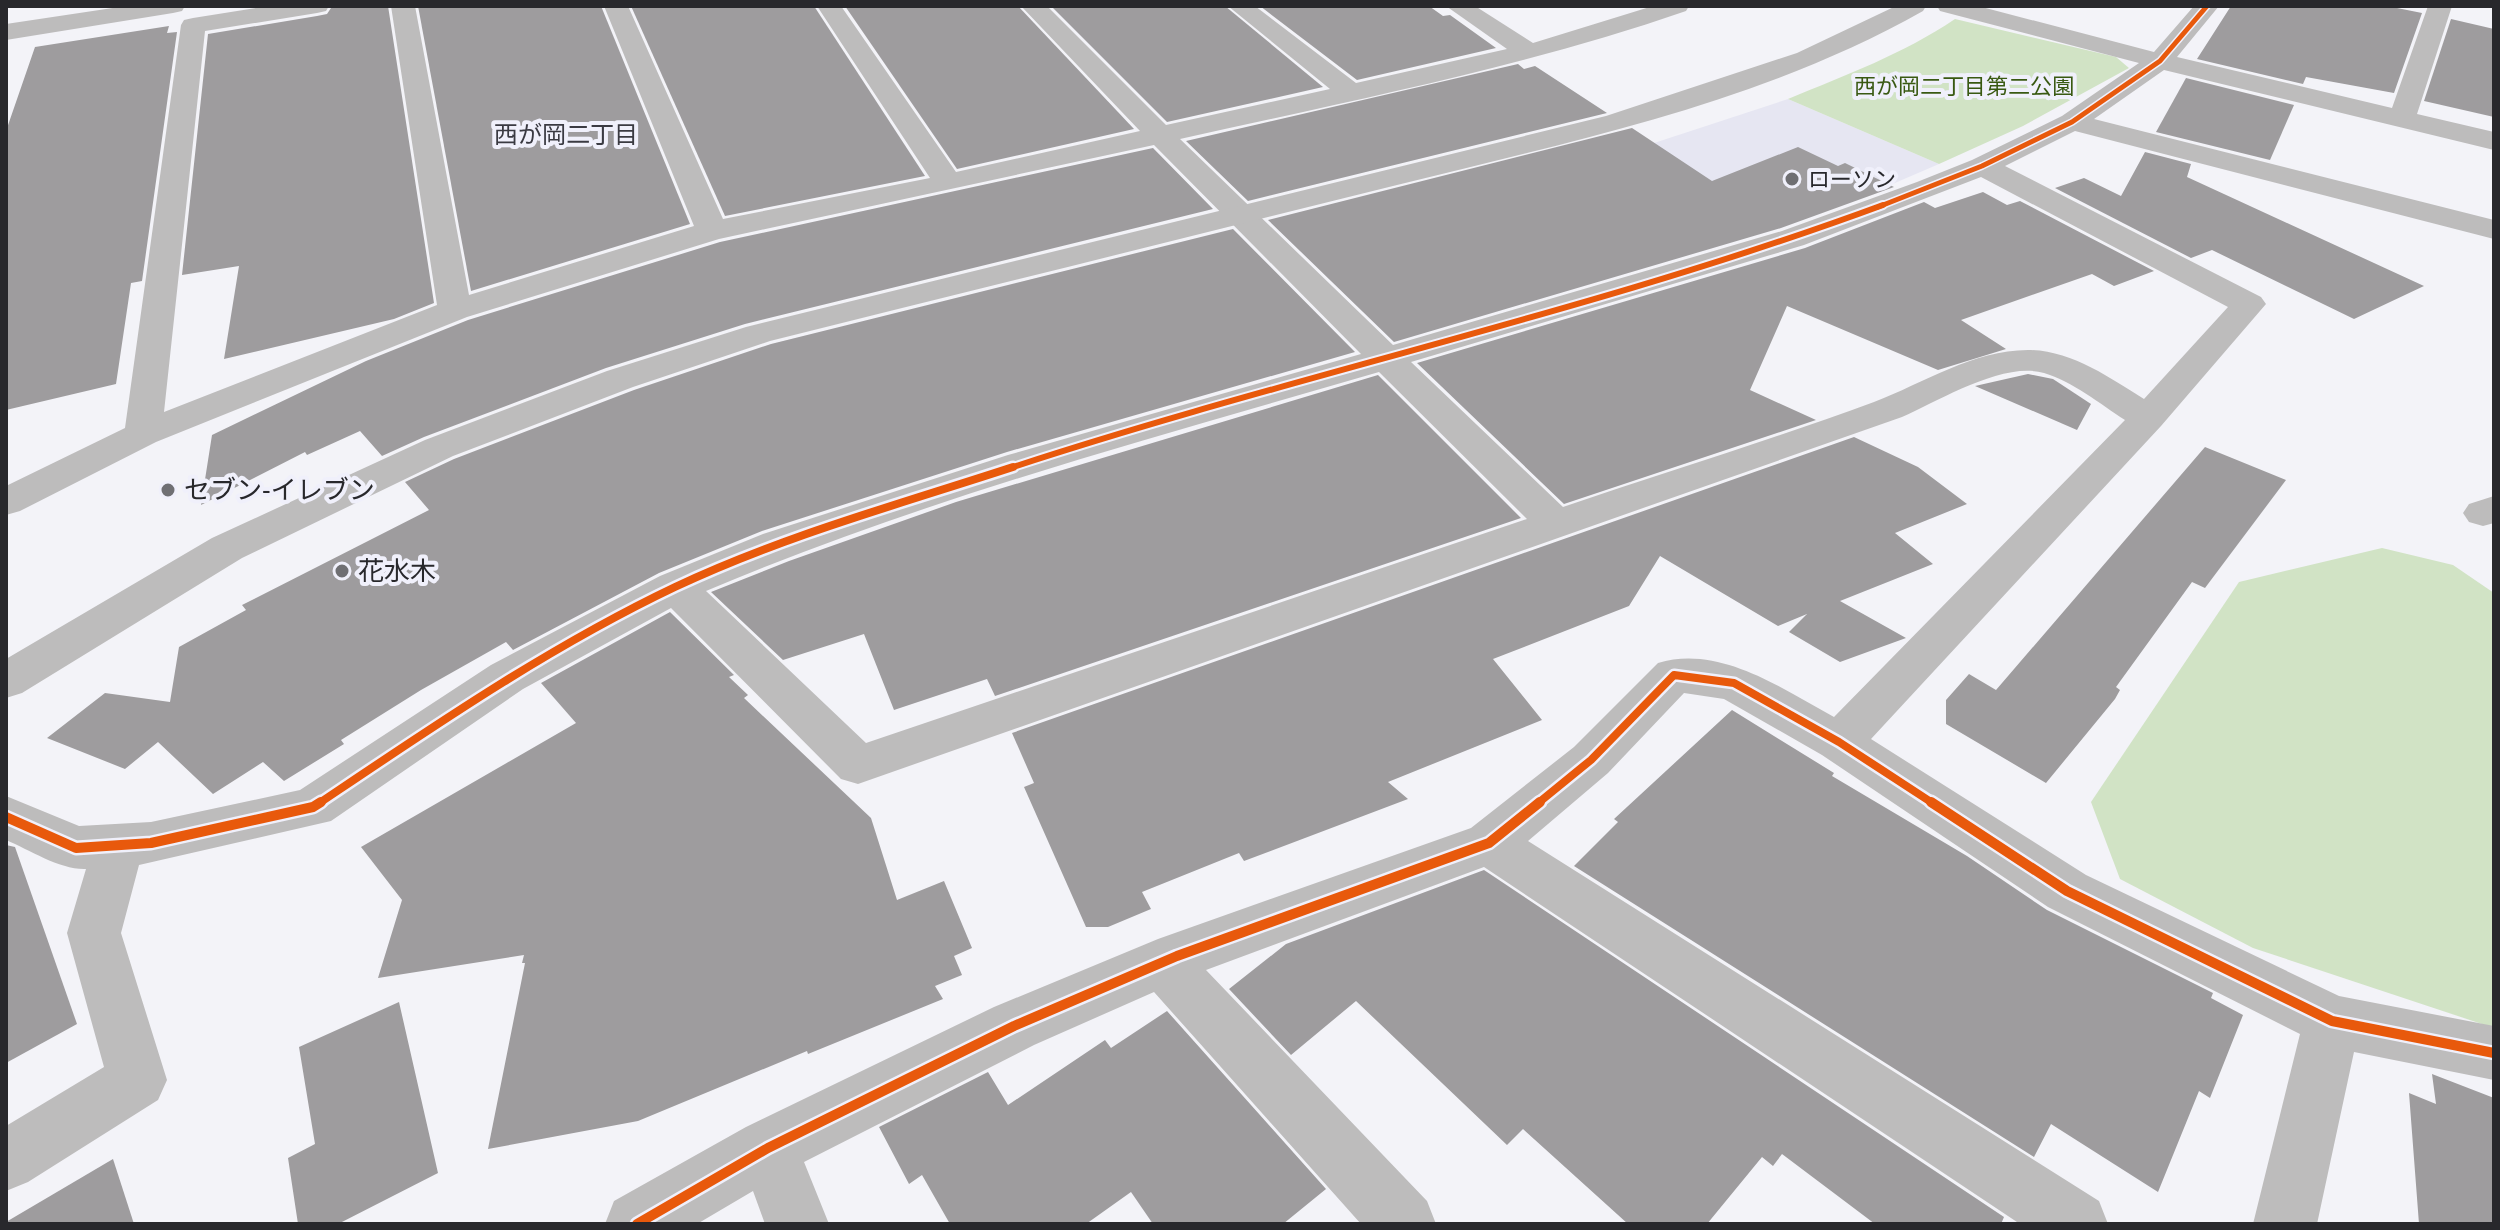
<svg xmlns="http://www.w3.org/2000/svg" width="2500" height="1230" font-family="Helvetica,'Noto Sans JP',sans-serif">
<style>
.built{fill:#e6e6f2}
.green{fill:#d1e3c5}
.building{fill:#9e9c9e}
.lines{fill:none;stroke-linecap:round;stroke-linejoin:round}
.minor{fill:#bdbcbc;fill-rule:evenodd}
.tertiary{fill:#bdbcbc;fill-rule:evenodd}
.cycleway-far3-casing{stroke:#f0f0fb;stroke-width:8}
.cycleway-far2-casing{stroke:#f0f0fb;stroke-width:10}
.cycleway-far1-casing{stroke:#f0f0fb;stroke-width:13}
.cycleway-casing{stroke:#f0f0fb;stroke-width:15}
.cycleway-far3{stroke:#e8590c;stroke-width:5}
.cycleway-far2{stroke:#e8590c;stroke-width:6}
.cycleway-far1{stroke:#e8590c;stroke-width:8}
.cycleway{stroke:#e8590c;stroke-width:10}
.poi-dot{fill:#6f6f73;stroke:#f0f0fb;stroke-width:3}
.labels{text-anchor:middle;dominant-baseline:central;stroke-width:8;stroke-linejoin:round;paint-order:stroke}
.far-park-label{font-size:22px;fill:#395912;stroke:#f0f0fb}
.far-poi-label{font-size:22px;fill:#28282c;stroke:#f0f0fb;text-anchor:start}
.far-neighbourhood-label{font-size:24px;fill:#3a3a42;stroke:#f0f0fb}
.poi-label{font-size:26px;fill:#28282c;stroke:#f0f0fb;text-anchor:start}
</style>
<rect width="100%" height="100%" fill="#f3f3f8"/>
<!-- built -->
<polygon class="built" points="1788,99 1939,164 1860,198 1775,227 1648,145"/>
<!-- green -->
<g class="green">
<path d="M1955 19 2116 57 2129 68 2023 126 1939 164 1788 99C1846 75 1903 54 1955 19Z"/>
<polygon points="2382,548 2453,565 2494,593 2494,1028 2253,948 2120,879 2091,802 2239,582"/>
</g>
<!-- building -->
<g class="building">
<polygon points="346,6 388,6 434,303 394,319 224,359 239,266 182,275 208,34 317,16 327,14 331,8"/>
<polygon points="418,6 601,6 690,224 471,291"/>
<polygon points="631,6 814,6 925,176 725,216"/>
<polygon points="845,6 1018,6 1134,129 957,169"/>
<polygon points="1051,6 1225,6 1323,87 1167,122"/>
<polygon points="1260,6 1429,6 1443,16 1450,15 1496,48 1357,80"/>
<polygon points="2231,6 2387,6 2422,13 2394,93 2306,77 2303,84 2197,59"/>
<polygon points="2451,19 2494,29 2494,117 2424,101"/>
<polygon points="169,26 167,33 177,32 142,281 131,283 116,384 6,410 6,131 35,47"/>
<polygon points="1518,64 1524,69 1535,66 1607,113 1248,201 1186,141"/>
<polygon points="2186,78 2294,105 2270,160 2156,132"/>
<polygon points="1632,128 1712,181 1798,147 1838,166 1845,163 1894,187 1781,228 1394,342 1268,220"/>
<polygon points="1153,148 1213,209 745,324 606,368 424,437 382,456 360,431 307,455 305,452 201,505 212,435 366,361 468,320 720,242"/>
<polygon points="2145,152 2191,164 2187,177 2424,286 2354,319 2212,250 2191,258 2055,188 2084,178 2121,196"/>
<polygon points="1983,192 2007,205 2020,201 2154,271 2114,286 2092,274 1961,320 2006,349 1938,370 1787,306 1750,390 1816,420 1564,504 1417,363 1805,248 1924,202 1935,208"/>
<polygon points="1233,229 1355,352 1007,452 762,531 659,573 513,650 506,642 421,690 341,740 344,744 284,781 263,762 213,794 158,742 125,769 47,738 105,693 170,702 179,647 246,610 242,605 429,510 405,482 454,459 634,390 771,344"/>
<polygon points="2028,374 2053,379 2091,404 2077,430 1975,386"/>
<polygon points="1378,375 1521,518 995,696 987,679 894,710 864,634 783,660 711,592 789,561 956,502"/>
<polygon points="1854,437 1918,467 1967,504 1895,533 1933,564 1840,601 1906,638 1840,662 1789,632 1807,614 1778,626 1660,556 1629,606 1493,659 1542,720 1388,782 1408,799 1244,861 1239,853 1142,892 1151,909 1108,927 1086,927 1024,787 1034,783 1012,733"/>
<polygon points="2205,447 2286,480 2205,588 2192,582 2116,687 2120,690 2115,699 2046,783 1946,724 1946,700 1969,674 1996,690"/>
<polygon points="670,612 734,675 729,677 748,695 744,698 871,818 897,900 944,881 972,948 954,956 962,975 935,986 943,999 808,1054 807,1051 638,1121 488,1149 525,963 522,963 524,955 378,978 402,900 361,847 576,723 541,683"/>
<polygon points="1732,710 1834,773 1832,776 1967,856 2047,910 2213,993 2211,998 2243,1015 2210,1098 2199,1091 2158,1192 2051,1124 2034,1157 1574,866 1618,822 1614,819"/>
<polygon points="6,845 15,847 77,1024 6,1063"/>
<polygon points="1484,870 2004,1217 2001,1224 1875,1224 1782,1154 1773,1166 1762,1157 1707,1224 1628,1224 1523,1129 1507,1145 1356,1001 1291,1055 1229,989 1286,944"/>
<polygon points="399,1002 438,1173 338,1224 298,1224 288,1158 315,1144 299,1047"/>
<polygon points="1167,1011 1326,1189 1283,1224 1153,1224 1131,1192 1086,1224 950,1224 922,1175 909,1184 879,1127 988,1072 1008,1105 1105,1040 1111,1048"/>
<polygon points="2432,1074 2494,1098 2494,1224 2419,1224 2409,1093 2436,1104"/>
<polygon points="113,1159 134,1224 6,1224 6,1222"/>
</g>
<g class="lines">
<!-- minor -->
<g class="minor">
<polygon points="126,6 185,6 182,11 173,13 6,40 6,24"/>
<path d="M269 6H329L326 11 317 13 205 31 164 412 437 305 391 6H415L469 295 694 226 604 6H628L723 219 930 178 817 6H841L956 172 1140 131 1021 6H1047L1166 125 1330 89 1228 6H1255L1356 83 1507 49 1446 6H1475L1533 43 1653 6H1689L1686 11C1521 68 1350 101 1180 139L1393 345 1782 231 1917 182 1972 160 2062 116 2139 63 1940 11 1937 6H1978L2154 52 2194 6H2219L2177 57 2392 108 2428 6H2452L2417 114 2494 132V150L2164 70 2094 119 2494 220V239L2075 131 2005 166 2261 297 2266 304 2161 426 1871 739 2086 875 2339 996 2494 1026V1080L2354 1052 2317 1224H2253L2300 1034 2048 907 1822 755 1724 699 1684 693 1608 773 1528 841 2099 1201 2108 1224H2020L1484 867 1206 970 1427 1201 1436 1224H1361L1154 992 1034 1045 804 1162 829 1224H765L753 1191 697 1224H605L614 1201 746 1127 994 1007 1158 939 1471 828 1574 747 1658 663C1719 644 1783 689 1834 717L2125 420C2100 404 2072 381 2044 373 2003 361 1939 401 1902 417L858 784 841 779 671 608 523 689 331 821 139 865 121 933 167 1080 158 1100 28 1182 6 1191V1126L104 1067 67 933 86 869C60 870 30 850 6 840V796L79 826 151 822 300 790 491 665 660 576 763 534 1008 455 1361 354 1154 145 719 239 467 317 156 442 20 511 6 515V486L125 428 181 25 184 20 193 18ZM1981 177 2228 307 2144 399C2110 378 2071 350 2028 350 1973 350 1924 383 1874 402 1771 440 1666 472 1563 507L1411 362 1804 245ZM1379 372 1527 519 866 743 706 591C923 499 1153 438 1379 372Z"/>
<polygon points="2494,496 2494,523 2483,526 2469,522 2463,513 2469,504"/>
</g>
<!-- tertiary -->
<path class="tertiary" d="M1896 6H1926L1923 11C1760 103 1576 140 1397 185 1188 237 979 289 770 341L633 387 453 456 242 558 22 693 6 698V659L212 538 425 440 607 371 746 327 1606 116 1797 53Z"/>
<!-- cycleway-far3 casing -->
<g class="cycleway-far3-casing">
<polyline id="cycleway-far3" points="1878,207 1982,166 2072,122 2160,61 2207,6"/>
</g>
<!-- cycleway-far2 casing -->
<g class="cycleway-far2-casing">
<path id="cycleway-far2" d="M1007 469C1296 374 1597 311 1883 205"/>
</g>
<!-- cycleway-far1 casing -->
<g class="cycleway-far1-casing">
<g id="cycleway-far1">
<path d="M318 804C434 726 549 647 675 587 783 536 900 504 1013 467"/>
<polyline points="1537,804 1591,760 1674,675 1734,683 1839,742 1934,804"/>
</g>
</g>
<!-- cycleway casing -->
<g class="cycleway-casing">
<g id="cycleway">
<polyline points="1931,802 2067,891 2332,1021 2494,1053"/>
<polyline points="6,817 76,848 151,843 313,807 321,802"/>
<polyline points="637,1224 768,1148 1014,1026 1177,956 1489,843 1540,802"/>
</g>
</g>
<!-- cycleway-far3 -->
<use href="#cycleway-far3" class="cycleway-far3"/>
<!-- cycleway-far2 -->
<use href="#cycleway-far2" class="cycleway-far2"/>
<!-- cycleway-far1 -->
<use href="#cycleway-far1" class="cycleway-far1"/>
<!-- cycleway -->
<use href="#cycleway" class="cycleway"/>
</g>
<!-- markers -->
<g class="poi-dot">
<circle cx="1792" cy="179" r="8"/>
<circle cx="168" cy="490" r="8"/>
<circle cx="342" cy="571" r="8"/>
</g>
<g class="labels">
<!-- far-park labels -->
<g class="far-park-label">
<text x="1964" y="86">西が岡二丁目第二公園</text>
</g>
<!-- far-poi labels -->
<g class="far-poi-label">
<text x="1808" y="179">ローソン</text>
</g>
<!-- far-neighbourhood labels -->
<g class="far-neighbourhood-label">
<text x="566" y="134">西が岡二丁目</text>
</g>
<!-- poi labels -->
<g class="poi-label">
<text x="184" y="490">セブン-イレブン</text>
<text x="358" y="571">花水木</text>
</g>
</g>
<!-- border -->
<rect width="2500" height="1230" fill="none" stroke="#28282c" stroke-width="16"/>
</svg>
